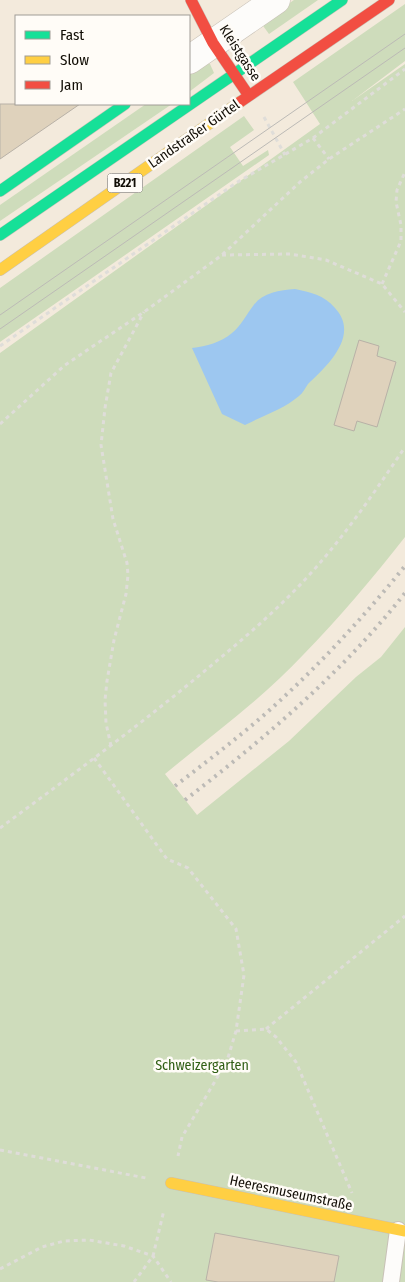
<svg xmlns="http://www.w3.org/2000/svg" width="405" height="1282" font-family="'Fira Sans Condensed',sans-serif">
<style>
.green{fill:#cedcbb}
.water{fill:#9dc7f0}
.building{fill:#dfd2bc;stroke:#b8b1a7}
.lines{fill:none;stroke-linecap:round;stroke-linejoin:round}
.lane-casing{stroke:#c8c1b7;stroke-width:18}
.street-casing{stroke:#c8c1b7;stroke-width:29}
.fast-casing{stroke:#c8c1b7;stroke-width:12}
.slow-casing{stroke:#c8c1b7;stroke-width:12}
.jam-casing{stroke:#c8c1b7;stroke-width:12}
.path{stroke:#dfddd9;stroke-width:3;stroke-dasharray:4 4;stroke-linecap:butt}
.lane{stroke:#fdfcfa;stroke-width:16}
.street{stroke:#fdfcfa;stroke-width:28}
.fast{stroke:#16e098;stroke-width:11}
.slow{stroke:#ffcf43;stroke-width:11}
.jam{stroke:#f24e42;stroke-width:11}
.tram{stroke:#bcbab6;stroke-width:1}
.rail{stroke:#bcbab6;stroke-width:4;stroke-dasharray:2.5 5;stroke-linecap:butt}
.labels{text-anchor:middle;dominant-baseline:central;stroke-width:5;stroke-linejoin:round;paint-order:stroke}
.shield{fill:#fffcf7;stroke:#58554e;stroke-width:1}
.shield-label{font-size:12px;font-weight:bold;fill:#110d05}
.street-label{font-size:14px;fill:#110d05;stroke:#fffcf7}
.park-label{font-size:14px;fill:#315f15;stroke:#fffcf7}
</style>
<rect width="100%" height="100%" fill="#f3eadc"/>
<!-- green -->
<g class="green">
<polygon points="294,0 318,0 269,34 261,23"/>
<path d="M405 4V61L352 101 405 64V537C373 578 339 618 303 655 262 699 212 735 165 774L197 815 289 741 356 677 381 657 405 627V1282H0V353L320 124 293 82Z"/>
<polygon points="207,63 210,64 214,73 189,92 189,74"/>
<polygon points="146,104 172,104 0,221 0,205"/>
<polygon points="244,116 254,130 230,147 243,166 268,150 269,155 0,342 0,288"/>
</g>
<!-- water -->
<path class="water" d="M295 289C310 292 324 295 335 308 360 335 328 365 308 384 305 388 303 393 299 396 284 409 262 416 245 425L222 414 192 348C207 346 220 343 232 333 241 326 246 315 253 306 262 293 279 290 295 289Z"/>
<!-- building -->
<g class="building">
<polygon points="0,104 80,104 0,159"/>
<polygon points="359,340 379,346 377,356 396,362 377,427 357,421 354,431 334,425"/>
<polygon points="215,1233 339,1256 334,1282 218,1282 206,1280"/>
</g>
<g class="lines">
<!-- lane casing -->
<g class="lane-casing">
<polyline id="lane" points="391,1282 398,1230"/>
</g>
<!-- street casing -->
<g class="street-casing">
<polyline id="street" points="189,60 276,0"/>
</g>
<!-- fast casing -->
<g class="fast-casing">
<g id="fast">
<polyline points="0,191 125,104"/>
<polyline points="0,235 342,0"/>
</g>
</g>
<!-- slow casing -->
<g class="slow-casing">
<g id="slow">
<polyline points="0,270 240,102"/>
<polyline points="171,1183 405,1231"/>
</g>
</g>
<!-- jam casing -->
<g class="jam-casing">
<g id="jam">
<polyline points="191,0 213,43 247,93"/>
<polyline points="240,102 389,0"/>
</g>
</g>
<!-- path -->
<g class="path">
<polyline points="264,117 285,155"/>
<polyline points="313,138 329,159"/>
<polyline points="222,255 290,254 326,260 382,284 405,312"/>
<polyline points="382,284 401,241 401,225 396,202 397,190 405,172"/>
<polyline points="0,346 236,183 313,138 405,69"/>
<polyline points="0,424 65,365 144,312 222,255 300,182 329,159 405,109"/>
<polyline points="111,746 106,723 105,700 107,681 114,640 126,594 128,575 127,563 113,519 101,445 105,408 111,373 144,312"/>
<polyline points="94,758 167,859 188,868 236,929 244,975 236,1031 227,1061 182,1137 178,1156"/>
<path d="M0 828C72 775 144 722 213 664 242 640 271 615 297 588 338 546 372 496 405 447"/>
<polyline points="266,1029 405,916"/>
<polyline points="236,1031 266,1029 276,1037 296,1062 352,1193"/>
<polyline points="0,1150 146,1178"/>
<polyline points="0,1269 42,1247 64,1241 89,1240 124,1246 153,1256 171,1282"/>
<polyline points="134,1282 153,1256 164,1210"/>
</g>
<!-- lane -->
<use href="#lane" class="lane"/>
<!-- street -->
<use href="#street" class="street"/>
<!-- fast -->
<use href="#fast" class="fast"/>
<!-- slow -->
<use href="#slow" class="slow"/>
<!-- jam -->
<use href="#jam" class="jam"/>
<!-- tram -->
<g class="tram">
<polyline points="0,315 405,34"/>
<polyline points="0,329 405,48"/>
</g>
<!-- rail -->
<g class="rail">
<path d="M175 786C205 763 235 740 264 715 315 670 362 619 405 566"/>
<path d="M185 800C265 738 342 673 405 593"/>
</g>
</g>
<g class="labels">
<!-- shield labels -->
<rect class="shield" x="107.5" y="173.5" width="35" height="19" rx="4"/>
<g class="shield-label">
<text x="125" y="183">B221</text>
</g>
<!-- street labels -->
<g class="street-label">
<text transform="translate(240 53) rotate(57)">Kleistgasse</text>
<text transform="translate(194 134) rotate(-35)">Landstraßer Gürtel</text>
<text transform="translate(291 1193) rotate(12)">Heeresmuseumstraße</text>
</g>
<!-- park labels -->
<g class="park-label">
<text x="202" y="1065">Schweizergarten</text>
</g>
</g>
<!-- legend -->
<rect x="15" y="15" width="175" height="90" fill="#fffcf7" stroke="#a09c96"/>
<rect x="25" y="31" width="25" height="8" fill="#16e098" stroke="#a09c96"/>
<text x="60" y="40" font-size="15" fill="#110d05">Fast</text>
<rect x="25" y="56" width="25" height="8" fill="#ffcf43" stroke="#a09c96"/>
<text x="60" y="65" font-size="15" fill="#110d05">Slow</text>
<rect x="25" y="81" width="25" height="8" fill="#f24e42" stroke="#a09c96"/>
<text x="60" y="90" font-size="15" fill="#110d05">Jam</text>
</svg>
